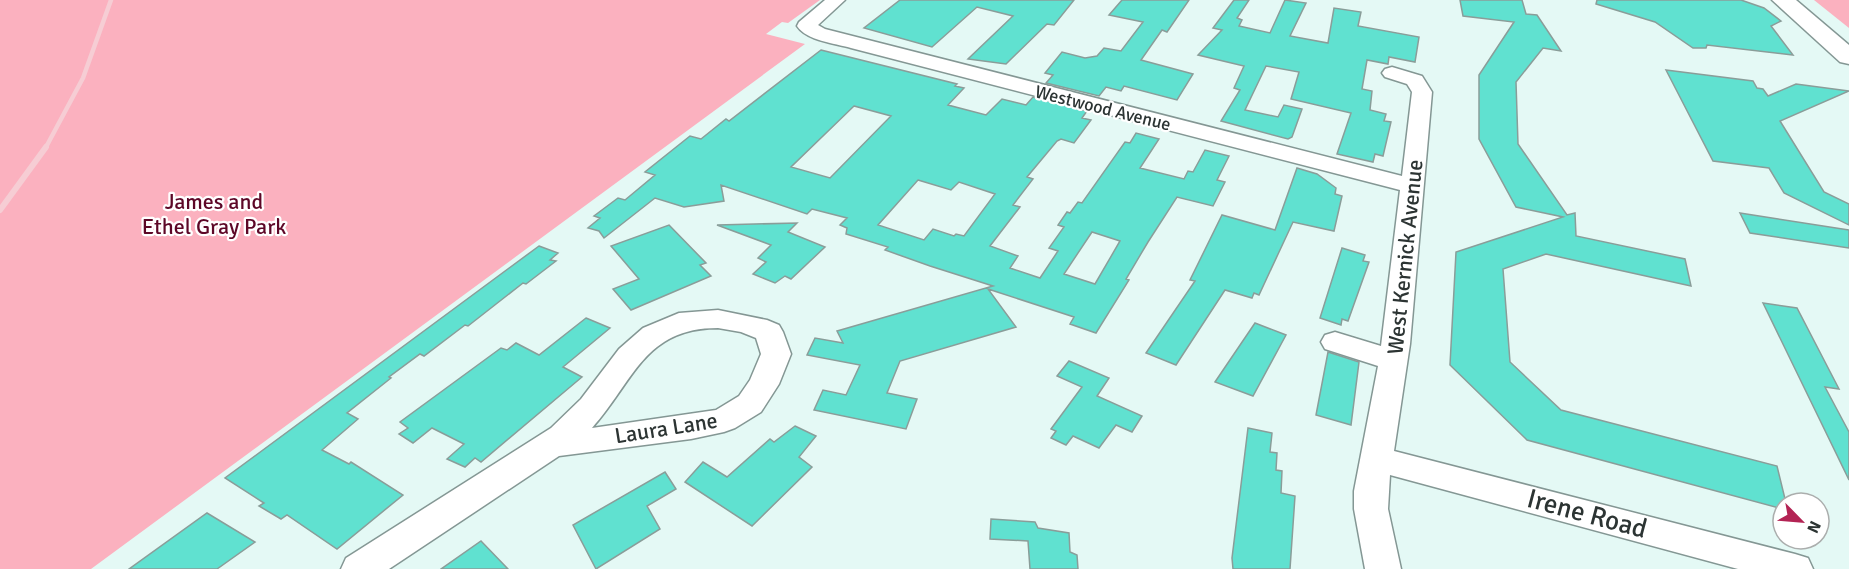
<svg xmlns="http://www.w3.org/2000/svg" width="1849" height="569" font-family="Signika,sans-serif">
<style>
.green{fill:#fbb1bf}
.lines{fill:none;stroke-linecap:round;stroke-linejoin:round}
.stream-far1{stroke:#f6cdd4;stroke-width:4.5}
.stream{stroke:#f6cdd4;stroke-width:6}
.building{fill:#60e1d0;stroke:#8a9d99;stroke-width:1.5;fill-rule:evenodd}
.minor-casing{stroke:#849794;stroke-width:3}
.major-casing{stroke:#849794;stroke-width:3}
.minor{fill:#fff;fill-rule:evenodd}
.major{fill:#fff;fill-rule:evenodd}
.labels{text-anchor:middle;dominant-baseline:central;stroke-width:4.5;stroke-linejoin:round;paint-order:stroke}
.far-street-label{font-size:18px;fill:#2c3433;stroke:#fff}
.park-label{font-size:22px;fill:#5d0727;stroke:#fff}
.street-label{font-size:22px;fill:#2c3433;stroke:#fff}
.near-street-label{font-size:27px;fill:#2c3433;stroke:#fff}
</style>
<rect width="100%" height="100%" fill="#e4f9f5"/>
<!-- green -->
<g class="green">
<polygon points="0,0 820,0 788,23 782,22 766,34 805,44 91,569 0,569"/>
<polygon points="1814,0 1849,0 1849,28"/>
</g>
<g class="lines">
<!-- stream-far1 -->
<polyline class="stream-far1" points="45,149 83,78 111,0"/>
<!-- stream -->
<polyline class="stream" points="0,210 46,147"/>
</g>
<!-- building -->
<g class="building">
<polygon points="900,0 1074,0 1054,25 1047,24 1006,64 968,59 1013,16 977,7 932,47 864,28"/>
<polygon points="1122,0 1189,0 1167,32 1162,30 1141,60 1193,74 1177,100 1124,86 1121,91 1106,87 1099,96 1046,83 1053,75 1045,73 1062,52 1085,58 1097,56 1104,48 1121,51 1143,22 1109,15"/>
<polygon points="1234,0 1249,0 1237,18 1242,20 1239,26 1270,33 1285,0 1306,3 1290,36 1328,43 1334,8 1361,12 1358,26 1419,37 1415,62 1389,57 1388,64 1367,60 1362,89 1372,91 1370,110 1386,114 1384,121 1391,122 1383,156 1375,154 1373,162 1337,154 1351,113 1291,99 1299,72 1266,66 1245,110 1278,117 1284,105 1302,109 1292,137 1288,139 1221,121 1240,90 1234,88 1244,66 1198,55 1222,30 1213,28"/>
<polygon points="1460,0 1522,0 1526,14 1537,15 1561,51 1543,48 1516,82 1518,144 1567,215 1575,213 1576,236 1685,259 1691,286 1546,254 1503,269 1510,362 1561,410 1777,466 1786,503 1783,503 1783,509 1527,440 1450,365 1456,252 1563,217 1516,207 1479,139 1479,75 1514,22 1463,16"/>
<polygon points="1597,0 1741,0 1764,8 1781,21 1771,26 1793,55 1707,45 1706,48 1693,48 1655,22 1596,4"/>
<path d="M821 50 957 84 955 86 964 88 948 105 986 115 1002 99 1026 105 1033 97 1087 111 1082 118 1091 120 1074 143 1061 139 1057 141 1027 177 1033 179 1013 205 1020 207 990 246 1018 256 1010 268 1040 278 1058 251 1049 248 1064 227 1058 225 1067 212 1070 213 1078 202 1082 203 1125 142 1130 143 1136 133 1159 139 1140 168 1184 179 1188 171 1193 172 1205 150 1229 156 1217 180 1225 182 1213 206 1177 197 1148 242 1126 279 1129 280 1096 333 1070 324 1074 317 988 289 1016 327 900 361 887 393 917 399 906 429 814 410 823 390 846 395 860 365 807 355 815 338 843 343 837 331 993 286 930 266 885 250 888 247 846 234 847 228 840 225 847 218 812 209 807 214 721 185 724 201 684 207 655 198 604 238 599 231 588 228 600 218 594 216 618 198 625 200 655 175 645 172 690 136 701 139 726 119 729 121ZM854 106 891 116 830 178 791 167ZM918 180 951 190 959 182 995 194 964 236 956 234 954 236 933 229 924 240 878 225ZM1092 232 1120 241 1095 284 1064 274Z"/>
<polygon points="1666,70 1753,81 1757,88 1763,89 1768,96 1796,84 1849,91 1780,121 1824,192 1849,204 1849,225 1784,193 1769,168 1713,161"/>
<polygon points="1297,168 1317,174 1336,188 1335,194 1342,196 1334,231 1293,222 1259,295 1254,293 1252,298 1225,290 1176,365 1146,353 1195,281 1190,280 1222,215 1275,230"/>
<polygon points="1740,213 1849,230 1849,248 1750,233"/>
<polygon points="797,223 788,232 825,247 791,279 785,276 775,283 753,274 766,262 758,258 771,245 717,225"/>
<polygon points="669,225 706,263 700,265 711,276 631,310 613,289 639,279 611,246"/>
<polygon points="539,246 558,253 550,260 556,261 526,284 523,283 468,326 465,325 424,356 420,354 389,377 391,378 347,413 358,419 322,450 349,464 351,462 403,495 337,549 287,515 281,519 259,506 264,503 225,478"/>
<polygon points="1342,248 1365,255 1363,261 1369,262 1348,321 1342,319 1341,325 1320,318"/>
<polygon points="1763,303 1797,308 1839,389 1825,387 1849,432 1849,480"/>
<polygon points="586,318 610,328 563,367 582,377 481,462 475,458 465,467 447,459 464,444 432,428 413,443 399,434 408,428 400,422 501,348 507,350 516,343 539,355"/>
<polygon points="1255,323 1286,335 1253,396 1215,382"/>
<polygon points="1328,352 1359,362 1351,425 1316,415"/>
<polygon points="1069,361 1109,378 1097,396 1142,416 1132,432 1116,425 1099,448 1073,436 1066,445 1051,438 1056,431 1051,429 1082,387 1057,376"/>
<polygon points="795,426 816,436 799,457 812,467 752,526 685,482 703,462 727,477 770,439 774,442"/>
<polygon points="1248,428 1272,433 1270,452 1277,453 1276,470 1282,471 1281,493 1295,496 1290,569 1233,569 1232,558"/>
<polygon points="665,472 676,489 647,506 660,529 596,569 573,525"/>
<polygon points="207,513 255,542 217,569 129,569"/>
<polygon points="991,519 1035,522 1038,528 1069,533 1070,552 1077,555 1078,569 1030,569 1028,541 990,539"/>
<polygon points="481,541 508,569 441,569"/>
</g>
<g class="lines">
<!-- minor casing -->
<g class="minor-casing">
<g id="minor">
<path d="M825 0H845L818 25 825 29 1402 176 1412 92 1407 84 1385 77 1382 73 1385 69 1392 67 1422 76 1432 92 1410 344 1394 451 1795 554 1808 558 1813 569H1738L1390 475 1388 509 1401 569H1365L1354 509V491L1378 366 1325 349 1321 342 1325 335 1335 332 1381 346 1400 190 851 48C834 43 807 41 797 26L799 22Z"/>
<path d="M718 310 767 320 779 325 783 332 791 354 779 384 761 412 735 428 724 432 691 439 559 456 389 569H341L346 558 551 428 581 399 619 349 643 328 679 313ZM718 328 741 332 756 338 761 354 750 380 739 396 716 410 592 428C634 381 644 328 718 328Z"/>
</g>
</g>
<!-- major casing -->
<g class="major-casing">
<polygon id="major" points="1772,0 1796,0 1849,45 1849,64 1840,62"/>
</g>
<!-- minor -->
<use href="#minor" class="minor"/>
<!-- major -->
<use href="#major" class="major"/>
</g>
<g class="labels">
<!-- far-street labels -->
<g class="far-street-label">
<text transform="translate(1103 108) rotate(14)">Westwood Avenue</text>
</g>
<!-- park labels -->
<g class="park-label">
<text x="214" y="201">James and<tspan x="214" dy="25">Ethel Gray Park</tspan></text>
</g>
<!-- street labels -->
<g class="street-label">
<text transform="translate(1405 257) rotate(-84)">West Kernick Avenue</text>
<text transform="translate(666 428) rotate(-9)">Laura Lane</text>
</g>
<!-- near-street labels -->
<g class="near-street-label">
<text transform="translate(1587 514) rotate(15)">Irene Road</text>
</g>
</g>
<!-- north arrow -->
<g transform="translate(1801 521) rotate(115)"><circle r="28" fill="#ffffff" stroke="#abaead" stroke-width="1.5"/>
<path d="M0-4.5L10 22L0 15L-10 22Z" fill="#b32354"/>
<text y="-9" font-size="16" font-weight="bold" text-anchor="middle" fill="#2c3433">N</text>
</g>
</svg>
